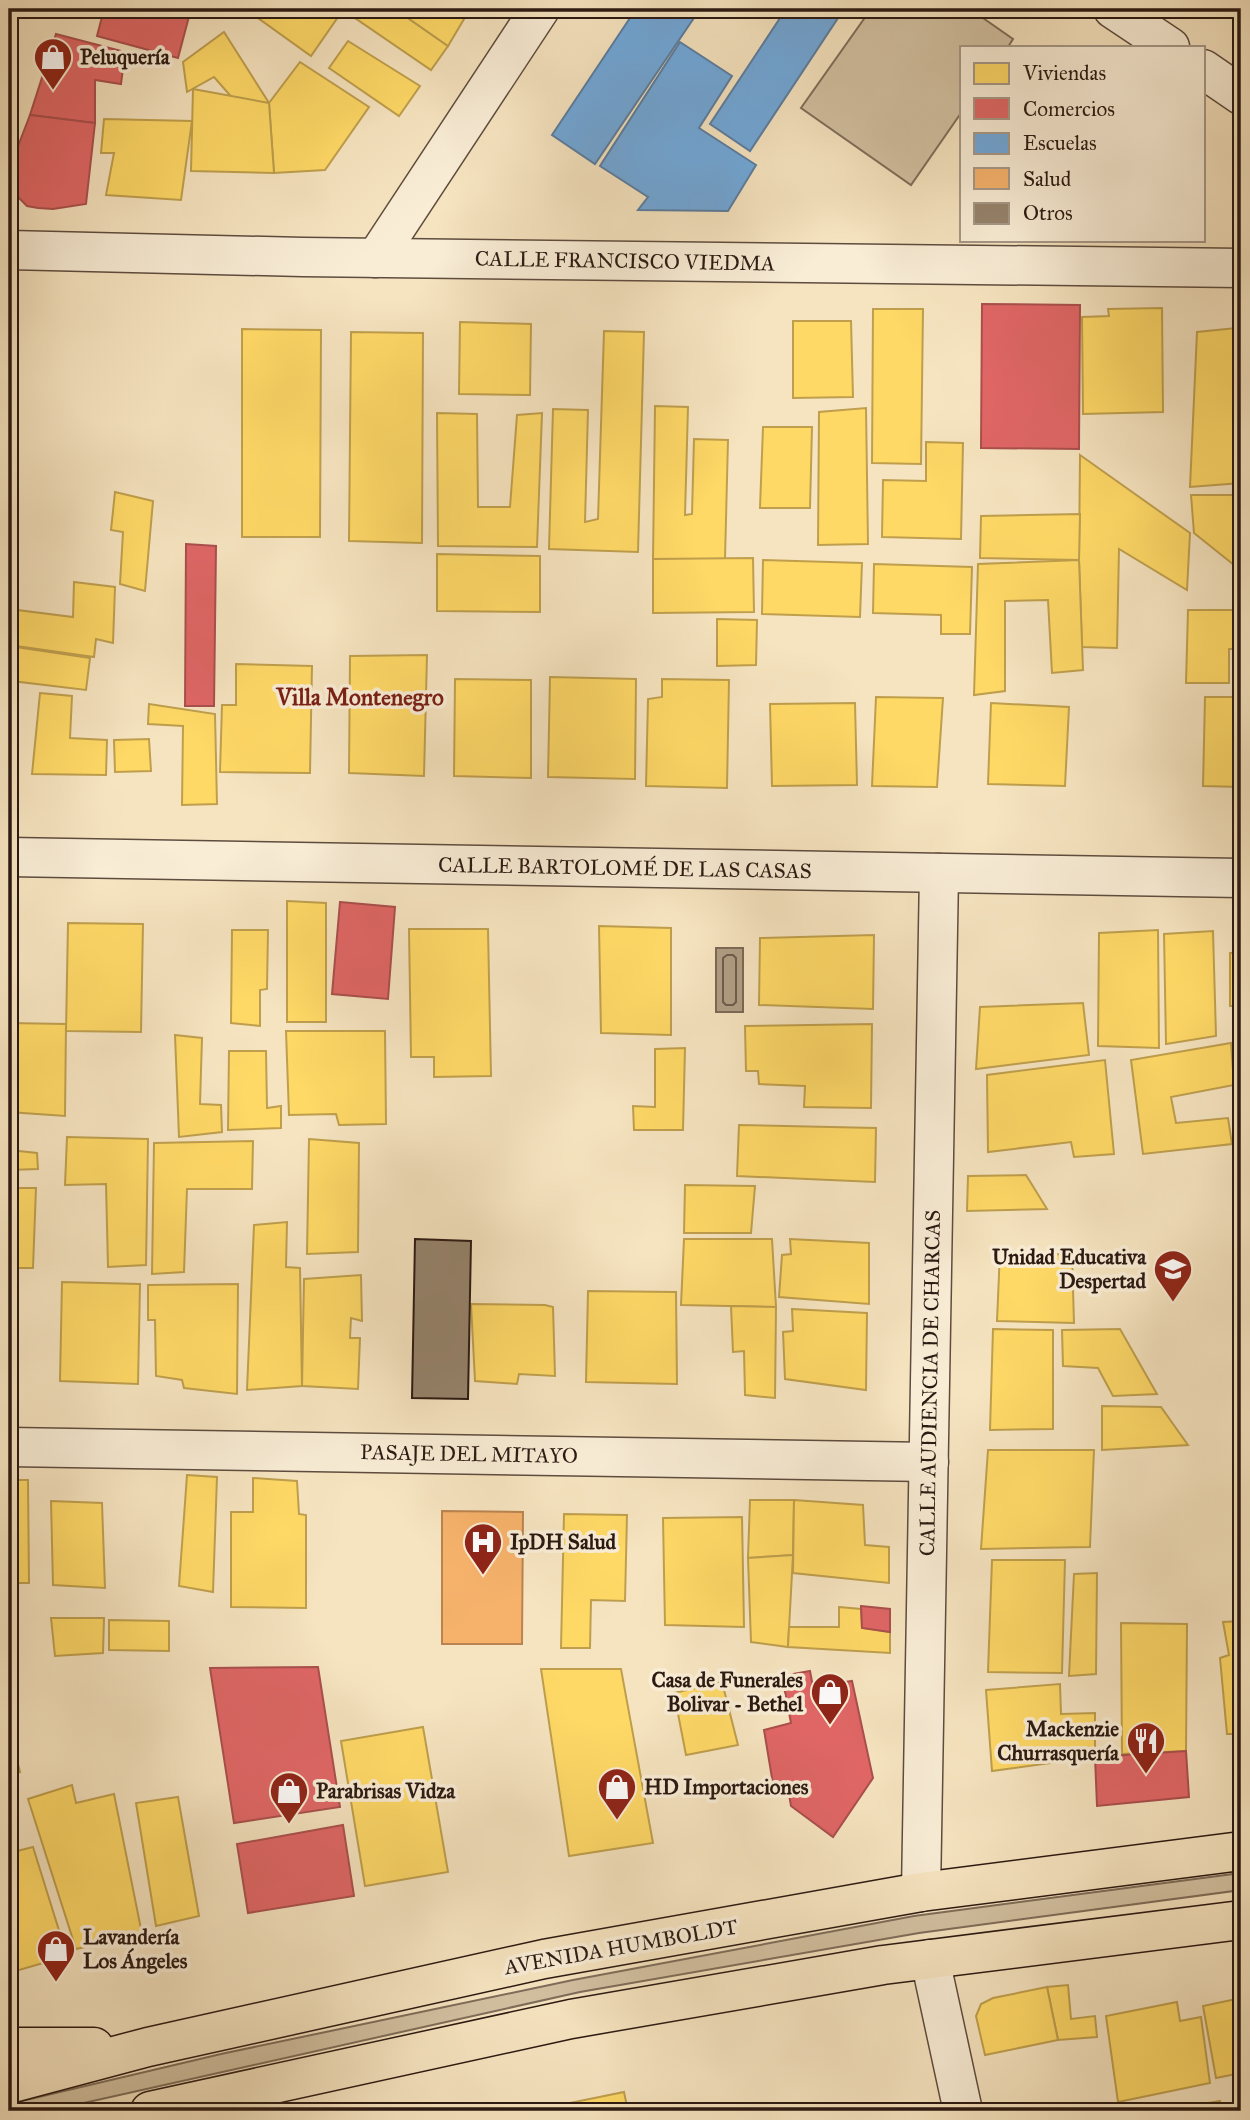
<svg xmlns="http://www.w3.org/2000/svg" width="1250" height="2120" font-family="'IM FELL Great Primer',serif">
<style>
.green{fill:#d3c1a2;stroke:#7f6d5a;stroke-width:2}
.water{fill:#b19f85;stroke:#7b6957;stroke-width:2}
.homes{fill:#ffd966;stroke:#bf9f4d;stroke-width:2}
.shops{fill:#e06666;stroke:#aa4f4d;stroke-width:2}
.schools{fill:#6fa8dc;stroke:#5b7d9f;stroke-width:2}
.health{fill:#f6b26b;stroke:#b98450;stroke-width:2}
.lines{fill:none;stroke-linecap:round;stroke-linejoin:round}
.shore{stroke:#6e5c4c;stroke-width:2}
.building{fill:#95836c;stroke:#2b1912;stroke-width:2}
.minor-casing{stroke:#5e4c3e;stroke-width:41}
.major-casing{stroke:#2b1912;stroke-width:41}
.minor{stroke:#f9edd6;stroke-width:38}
.major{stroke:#f6e4c0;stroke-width:38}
.labels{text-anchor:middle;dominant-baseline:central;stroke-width:7;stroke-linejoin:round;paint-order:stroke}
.poi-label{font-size:21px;font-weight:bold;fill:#2b1912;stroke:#f9edd6;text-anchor:start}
.street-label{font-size:21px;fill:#2b1912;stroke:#f9edd6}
.neighbourhood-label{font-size:23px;font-weight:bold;fill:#7a1f14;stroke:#f9edd6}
</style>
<rect width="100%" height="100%" fill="#f6e4c0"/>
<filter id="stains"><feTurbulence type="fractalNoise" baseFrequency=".00286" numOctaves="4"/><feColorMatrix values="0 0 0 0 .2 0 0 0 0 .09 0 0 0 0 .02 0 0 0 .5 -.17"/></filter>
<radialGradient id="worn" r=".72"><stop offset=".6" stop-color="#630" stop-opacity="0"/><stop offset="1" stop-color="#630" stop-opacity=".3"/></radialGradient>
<!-- green -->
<g class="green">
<polygon points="871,9 970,9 1013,39 1008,47 961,47 961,113 911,185 801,108"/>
<polygon points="1241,1873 1241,1890 919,1933 580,1992 48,2111 9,2111 9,2104 221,2054 573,1980 914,1916"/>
</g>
<!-- water -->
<rect class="water" x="716" y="948" width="27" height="64"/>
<!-- homes -->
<g class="homes">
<polygon points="254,9 395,9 448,46 431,70 343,10 311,56 251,13"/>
<polygon points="395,9 459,9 467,14 448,46"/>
<polygon points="224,32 269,103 235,101 214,77 187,92 183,62"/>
<polygon points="348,41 420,86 399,116 329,68"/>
<polygon points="300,62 369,107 325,170 274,173 269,103"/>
<polygon points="193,89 269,103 274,173 191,171"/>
<polygon points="104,119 192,121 181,200 106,195 114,153 101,153"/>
<polygon points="1162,308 1163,412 1083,414 1082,317 1109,316 1108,309"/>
<polygon points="873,309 923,309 921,464 872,463"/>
<polygon points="793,321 851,321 853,397 793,398"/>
<polygon points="460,322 531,324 530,395 459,394"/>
<polygon points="1236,328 1241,399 1241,483 1190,487 1197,332"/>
<polygon points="242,329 321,330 320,537 242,537"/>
<polygon points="604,331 644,332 638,552 549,549 553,409 588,410 585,522 598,519"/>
<polygon points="351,332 423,333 422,543 349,541"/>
<polygon points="655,406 688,407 685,515 692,514 694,439 728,440 725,559 653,559"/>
<polygon points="866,408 868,544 818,545 819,412"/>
<polygon points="437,413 477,414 478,507 510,507 517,415 542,413 537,547 438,546"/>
<polygon points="763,427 812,427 810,508 760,508"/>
<polygon points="926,442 963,443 961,539 882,537 883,480 926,481"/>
<polygon points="1080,455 1190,533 1187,590 1119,549 1117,648 1082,647 1079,560"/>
<polygon points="115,492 153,501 145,591 120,584 123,532 111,530"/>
<polygon points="1191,495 1241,495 1239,569 1194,533"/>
<polygon points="1080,514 1079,560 980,558 981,516"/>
<polygon points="437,554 540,556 540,612 437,611"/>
<polygon points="753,558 754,612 653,613 653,559"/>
<polygon points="763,560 862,563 860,617 762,614"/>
<polygon points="1079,560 1083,670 1052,673 1048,600 1005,601 1005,691 974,695 978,564"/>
<polygon points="874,564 972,567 970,634 941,634 941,615 873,613"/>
<polygon points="74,582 115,587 113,643 96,639 94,657 9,645 9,609 73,617"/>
<polygon points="1188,610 1241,610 1241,649 1229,649 1229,683 1186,683"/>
<polygon points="717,619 757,620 756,665 717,666"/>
<polygon points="9,646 90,658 86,690 12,681 12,674 9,673"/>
<polygon points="427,655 424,776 349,773 350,656"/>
<polygon points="236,664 312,666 310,773 220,772 222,705 236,705"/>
<polygon points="9,673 12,674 12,777 9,777"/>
<polygon points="550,677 636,679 635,779 548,777"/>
<polygon points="455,679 531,680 531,778 454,776"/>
<polygon points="662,679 729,680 727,788 646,786 648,699 662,697"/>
<polygon points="40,693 72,696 70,738 107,740 106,775 32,774"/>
<polygon points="876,697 943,698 937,787 872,786"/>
<polygon points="1205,697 1241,697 1241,787 1203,786"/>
<polygon points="855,703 857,785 772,786 770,704"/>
<polygon points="991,703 1069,707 1065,786 988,784"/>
<polygon points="149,704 215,714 217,804 182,805 183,726 148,724"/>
<polygon points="149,739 151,771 115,772 114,740"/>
<polygon points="287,901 326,903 326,1022 287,1022"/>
<polygon points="68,923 143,924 141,1032 66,1031"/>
<polygon points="599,926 671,928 671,1035 601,1033"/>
<polygon points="409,929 488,929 491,1076 434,1077 434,1057 411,1057"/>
<polygon points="232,930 268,930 267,989 260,990 260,1026 231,1023"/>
<polygon points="1158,930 1159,1048 1098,1046 1099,933"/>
<polygon points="1213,931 1216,1036 1166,1044 1164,934"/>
<polygon points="874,935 873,1009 759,1005 760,938"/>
<rect x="1230" y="953" width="11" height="53"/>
<polygon points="1083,1003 1089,1055 976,1069 980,1007"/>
<polygon points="9,1023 66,1024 65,1116 9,1112"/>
<polygon points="872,1024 871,1108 804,1107 805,1086 759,1084 758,1071 746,1071 745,1026"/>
<polygon points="286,1031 385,1031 386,1124 339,1125 336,1114 289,1115"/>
<polygon points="175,1035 202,1038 200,1104 221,1105 222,1132 179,1137"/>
<polygon points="1231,1043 1234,1085 1171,1097 1176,1123 1228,1118 1232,1144 1143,1154 1131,1060"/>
<polygon points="685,1048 683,1130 634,1130 633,1106 655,1107 655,1049"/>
<polygon points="229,1051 266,1051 267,1108 281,1106 281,1128 228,1130"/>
<polygon points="1105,1060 1114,1154 1074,1157 1071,1142 988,1152 987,1075"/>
<polygon points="739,1125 876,1128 875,1182 737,1176"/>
<polygon points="67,1137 148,1139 146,1265 108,1267 106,1184 65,1185"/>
<polygon points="309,1139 359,1143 358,1252 307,1254"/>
<polygon points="253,1141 252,1189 187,1189 184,1272 152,1274 154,1143"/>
<polygon points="9,1150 37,1153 38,1169 9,1170"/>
<polygon points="1026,1175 1047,1209 967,1211 968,1176"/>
<polygon points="685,1185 755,1186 751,1233 684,1233"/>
<polygon points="9,1188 36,1188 33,1268 9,1268"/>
<polygon points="287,1222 286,1267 300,1268 302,1386 247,1390 254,1225"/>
<polygon points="684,1239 772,1239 776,1307 681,1305"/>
<polygon points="790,1239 869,1243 869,1304 779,1297 782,1255 791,1254"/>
<polygon points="1000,1251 1072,1255 1074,1323 997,1321"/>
<polygon points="361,1275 362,1321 351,1318 350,1338 360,1338 358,1389 302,1386 304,1279"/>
<polygon points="62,1282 140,1284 138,1384 60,1381"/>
<polygon points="238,1284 237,1394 184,1388 182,1380 156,1376 155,1320 148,1320 148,1285"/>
<polygon points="588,1291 676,1292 677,1384 586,1382"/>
<polygon points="471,1304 545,1305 553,1307 555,1376 519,1374 517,1384 475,1381"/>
<polygon points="731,1306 776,1307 775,1398 745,1395 744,1351 733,1352"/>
<polygon points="792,1309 867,1313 866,1390 785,1379 783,1332 793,1331"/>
<polygon points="993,1329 1053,1330 1053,1429 990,1430"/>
<polygon points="1120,1329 1157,1394 1113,1396 1098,1368 1063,1366 1062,1330"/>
<polygon points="1102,1406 1161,1407 1188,1445 1102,1450"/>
<polygon points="988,1450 1094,1450 1090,1547 981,1549"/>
<polygon points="187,1475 217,1477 213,1592 179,1586"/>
<polygon points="253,1478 297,1481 299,1514 306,1515 306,1608 231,1607 231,1512 253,1512"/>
<polygon points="9,1480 28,1480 29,1583 9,1583"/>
<polygon points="750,1500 794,1500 793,1555 748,1558"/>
<polygon points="794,1500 863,1505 865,1545 889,1547 889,1583 793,1573"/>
<polygon points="51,1501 102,1503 105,1588 53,1585"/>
<polygon points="564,1514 627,1515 625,1601 591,1600 590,1648 561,1648"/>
<polygon points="742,1517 744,1627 665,1625 663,1518"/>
<polygon points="793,1555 788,1647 751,1642 748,1558"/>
<polygon points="992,1560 1065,1560 1062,1673 988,1672"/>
<polygon points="1097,1573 1096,1674 1069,1676 1074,1574"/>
<polygon points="839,1607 861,1609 862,1628 890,1632 890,1653 788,1647 789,1627 839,1627"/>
<polygon points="51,1618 104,1618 103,1653 55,1656"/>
<polygon points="109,1620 169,1621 169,1651 109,1650"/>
<polygon points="1241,1621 1241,1734 1227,1734 1220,1658 1229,1655 1223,1622"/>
<polygon points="1121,1623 1187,1624 1186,1751 1122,1754"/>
<polygon points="541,1669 621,1669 653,1843 569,1856"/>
<polygon points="722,1682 738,1745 686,1755 674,1693"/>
<polygon points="1060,1684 1061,1714 1095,1713 1095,1757 992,1771 986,1690"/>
<polygon points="423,1727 448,1872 365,1886 341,1741"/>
<polygon points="9,1728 20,1772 9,1775"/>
<polygon points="72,1785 76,1803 114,1794 142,1934 76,1949 28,1799"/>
<polygon points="178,1797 199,1916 156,1926 136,1803"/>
<polygon points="33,1847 67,1956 9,1973 9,1853"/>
<polygon points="1068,1985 1071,2019 1095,2016 1097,2037 1058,2040 1047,1987"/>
<polygon points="1047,1987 1058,2040 985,2055 976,2016 981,2004 993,1998"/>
<polygon points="1241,1998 1241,2073 1216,2078 1203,2006"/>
<polygon points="1177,2002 1180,2021 1201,2017 1210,2083 1118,2102 1106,2016"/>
<polygon points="624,2092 628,2111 550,2111 550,2107"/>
<polygon points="1220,2101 1222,2111 1163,2111"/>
<polygon points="470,2104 472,2111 445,2111 444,2109"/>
</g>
<!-- shops -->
<g class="shops">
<polygon points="104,9 191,9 178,58 97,36"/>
<polygon points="56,34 125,52 121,84 95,80 95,123 30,115"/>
<polygon points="30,115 95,123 86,204 53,209 38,208 27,206 17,196 9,180 10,167"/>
<polygon points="982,304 1080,305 1079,449 981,448"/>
<polygon points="186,544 216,546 214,706 185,706"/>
<polygon points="340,902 395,907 388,999 332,994"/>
<polygon points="861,1606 890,1609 890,1632 862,1628"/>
<polygon points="318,1667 340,1807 234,1823 210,1668"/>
<polygon points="810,1671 813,1687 852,1681 873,1778 833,1837 791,1806 787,1783 773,1784 764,1730 791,1723 782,1676"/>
<polygon points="1186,1751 1189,1797 1097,1806 1095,1757"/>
<polygon points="343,1825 354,1896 248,1913 237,1844"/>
</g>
<!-- schools -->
<g class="schools">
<polygon points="636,9 700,9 595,164 552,135"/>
<polygon points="786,9 844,9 750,151 710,124"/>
<polygon points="680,42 732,76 699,128 756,165 728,211 638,210 648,197 600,166"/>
</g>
<!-- health -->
<polygon class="health" points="442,1511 523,1512 522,1644 442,1644"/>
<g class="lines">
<!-- shore -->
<polygon class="shore" points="727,955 733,955 736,958 736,1002 733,1005 726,1005 723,1002 723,958"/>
</g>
<!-- building -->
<polygon class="building" points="415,1239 471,1241 468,1399 412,1398"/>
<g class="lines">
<!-- minor casing -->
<g class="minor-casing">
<g id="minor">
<polyline points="1113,9 1170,47"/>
<polyline points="1203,69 1241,95"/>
<polyline points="9,250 303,257 1241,268"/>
<polyline points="376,258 540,9"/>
<polyline points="9,857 1241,878"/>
<polyline points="9,1447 929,1462"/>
<polyline points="921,1892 939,873"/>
<polyline points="930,1959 963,2111"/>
</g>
</g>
<!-- major casing -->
<g class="major-casing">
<g id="major">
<polyline points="9,2050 17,2047 94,2047"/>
<polyline points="9,2084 148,2047 544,1959 921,1892 1241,1851"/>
<polyline points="150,2111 571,2019 883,1965 1241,1920"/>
</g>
</g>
<!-- minor -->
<use href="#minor" class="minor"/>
<!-- major -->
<use href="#major" class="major"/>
</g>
<!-- icons -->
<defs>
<g id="shop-pin" transform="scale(2.0125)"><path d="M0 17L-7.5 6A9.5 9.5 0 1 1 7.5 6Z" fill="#8f2418" stroke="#f9edd6"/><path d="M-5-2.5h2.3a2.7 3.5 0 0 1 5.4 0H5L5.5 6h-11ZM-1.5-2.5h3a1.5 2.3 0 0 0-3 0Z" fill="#fff"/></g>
<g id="school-pin" transform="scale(2.0125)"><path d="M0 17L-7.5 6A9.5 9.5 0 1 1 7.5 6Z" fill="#8f2418" stroke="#f9edd6"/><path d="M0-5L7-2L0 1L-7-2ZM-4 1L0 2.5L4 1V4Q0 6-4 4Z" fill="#fff"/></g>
<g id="hospital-pin" transform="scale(2.0125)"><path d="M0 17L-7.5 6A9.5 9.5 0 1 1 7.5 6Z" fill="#8f2418" stroke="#f9edd6"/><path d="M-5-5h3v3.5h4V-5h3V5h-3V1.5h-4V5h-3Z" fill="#fff"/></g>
<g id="restaurant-pin" transform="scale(2.0125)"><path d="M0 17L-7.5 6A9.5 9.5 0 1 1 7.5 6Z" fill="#8f2418" stroke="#f9edd6"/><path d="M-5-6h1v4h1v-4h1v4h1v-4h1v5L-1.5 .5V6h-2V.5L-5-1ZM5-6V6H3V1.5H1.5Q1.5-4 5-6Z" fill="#fff"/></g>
</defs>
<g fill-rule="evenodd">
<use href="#shop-pin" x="53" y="57"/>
<use href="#school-pin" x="1173" y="1269"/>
<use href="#hospital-pin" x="483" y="1542"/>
<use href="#shop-pin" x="830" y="1692"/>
<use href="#restaurant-pin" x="1146" y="1741"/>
<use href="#shop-pin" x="617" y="1787"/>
<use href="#shop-pin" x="289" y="1791"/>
<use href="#shop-pin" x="56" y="1949"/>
</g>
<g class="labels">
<!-- poi labels -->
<g class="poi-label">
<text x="80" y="57">Peluquería</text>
<text x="1146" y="1257" text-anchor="end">Unidad Educativa<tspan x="1146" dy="24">Despertad</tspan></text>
<text x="510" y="1542">IpDH Salud</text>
<text x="803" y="1680" text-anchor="end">Casa de Funerales<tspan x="803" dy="24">Bolivar - Bethel</tspan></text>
<text x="1119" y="1729" text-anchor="end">Mackenzie<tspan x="1119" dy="24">Churrasquería</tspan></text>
<text x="644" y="1787">HD Importaciones</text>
<text x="316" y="1791">Parabrisas Vidza</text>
<text x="83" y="1937">Lavandería<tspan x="83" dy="24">Los Ángeles</tspan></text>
</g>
<!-- street labels -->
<g class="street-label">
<text transform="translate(625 261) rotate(1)">CALLE FRANCISCO VIEDMA</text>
<text transform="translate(625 868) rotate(1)">CALLE BARTOLOMÉ DE LAS CASAS</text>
<text transform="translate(930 1383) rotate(-89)">CALLE AUDIENCIA DE CHARCAS</text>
<text transform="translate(469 1454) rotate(1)">PASAJE DEL MITAYO</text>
<text transform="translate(621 1947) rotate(-10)">AVENIDA HUMBOLDT</text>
</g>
<!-- neighbourhood labels -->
<g class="neighbourhood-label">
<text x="360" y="697">Villa Montenegro</text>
</g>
</g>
<!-- margin -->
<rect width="1250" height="2120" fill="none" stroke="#f6e4c0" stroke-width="35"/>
<rect x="10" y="10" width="1229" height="2099" fill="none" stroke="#2b1912" stroke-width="3.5"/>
<rect x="18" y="18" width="1215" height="2085" fill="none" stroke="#2b1912" stroke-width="2"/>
<!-- legend -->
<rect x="960" y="46" width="245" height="196" fill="#f9edd6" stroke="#a79888" stroke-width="2"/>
<rect x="974" y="63" width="35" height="21" fill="#ffd966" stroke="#a79888" stroke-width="2"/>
<text x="1023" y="80" font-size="21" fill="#2b1912">Viviendas</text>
<rect x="974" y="98" width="35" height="21" fill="#e06666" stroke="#a79888" stroke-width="2"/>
<text x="1023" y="116" font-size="21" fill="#2b1912">Comercios</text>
<rect x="974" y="133" width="35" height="21" fill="#6fa8dc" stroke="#a79888" stroke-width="2"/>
<text x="1023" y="150" font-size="21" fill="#2b1912">Escuelas</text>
<rect x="974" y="168" width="35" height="21" fill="#f6b26b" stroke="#a79888" stroke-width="2"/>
<text x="1023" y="186" font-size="21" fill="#2b1912">Salud</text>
<rect x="974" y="203" width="35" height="21" fill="#95836c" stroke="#a79888" stroke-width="2"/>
<text x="1023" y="220" font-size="21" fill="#2b1912">Otros</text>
<rect width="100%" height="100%" filter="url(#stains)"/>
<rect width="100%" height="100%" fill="url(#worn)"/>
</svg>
